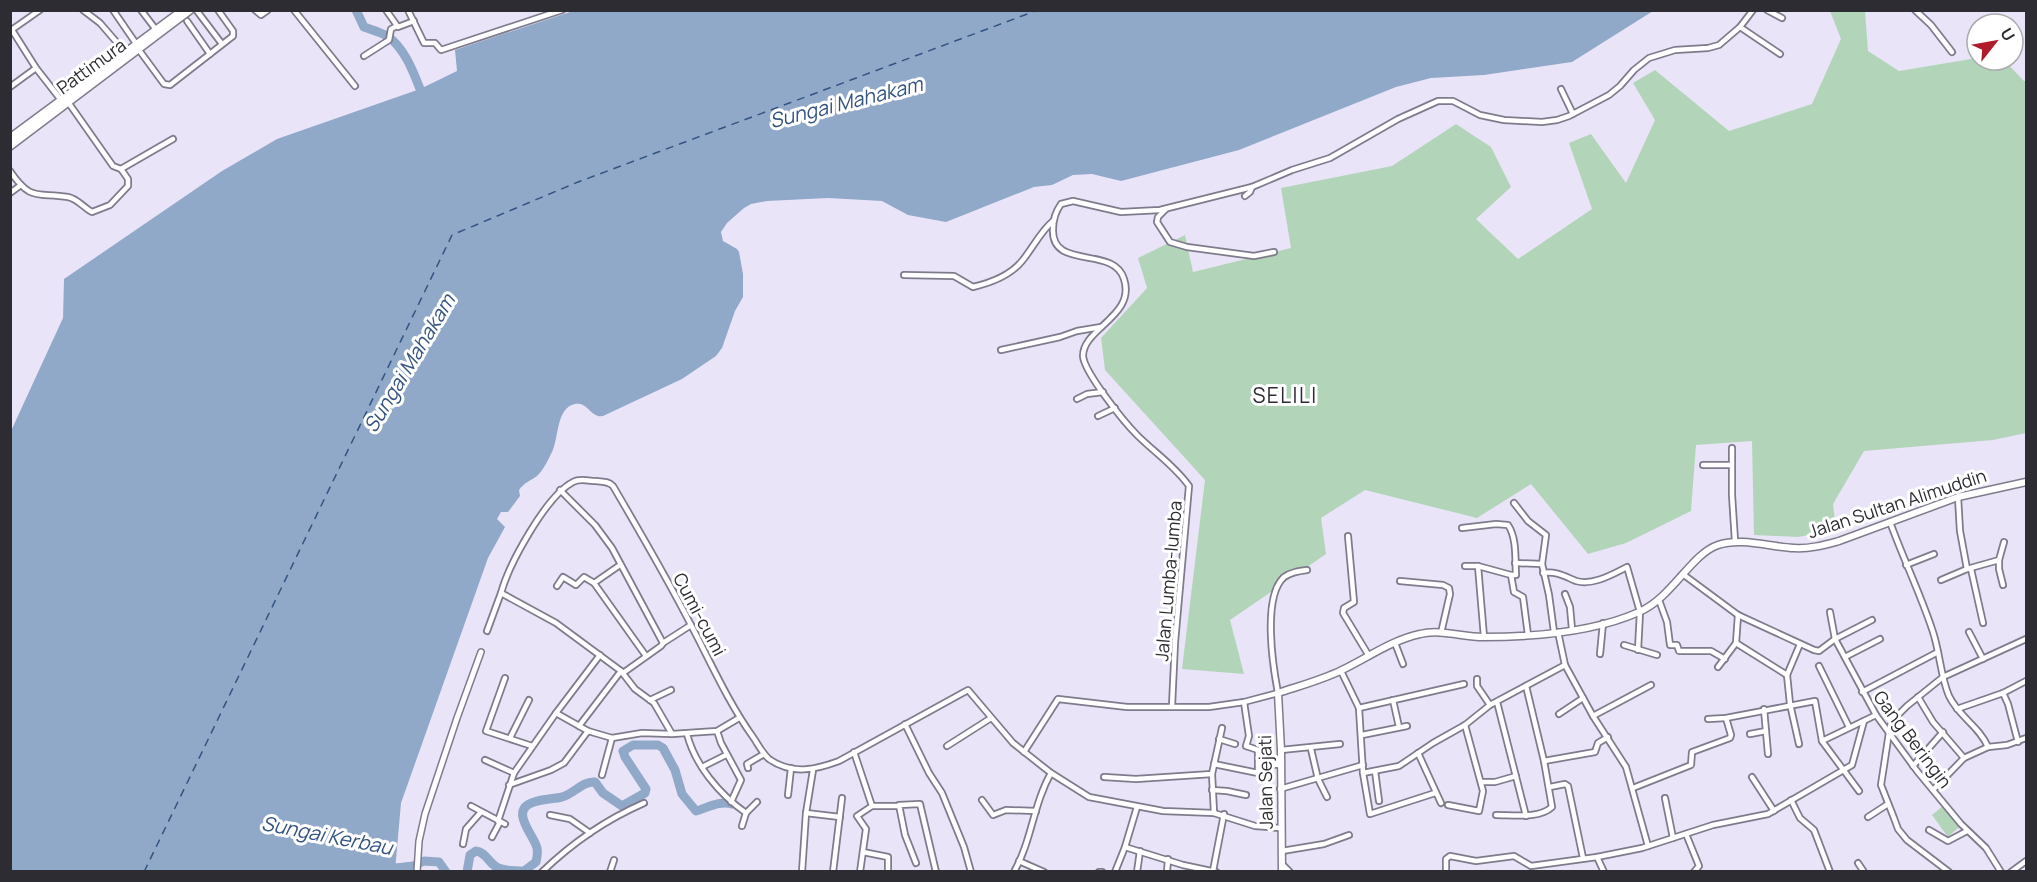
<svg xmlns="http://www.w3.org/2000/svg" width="2037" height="882" font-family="Manrope,sans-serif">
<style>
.green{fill:#b2d5b9}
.water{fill:#91a9c9}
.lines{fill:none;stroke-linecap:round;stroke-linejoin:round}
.river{stroke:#91a9c9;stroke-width:9}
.ferry{stroke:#335481;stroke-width:1.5;stroke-dasharray:8 6;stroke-linecap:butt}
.minor-casing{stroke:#7f7b8c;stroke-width:8}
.tertiary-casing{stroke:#7f7b8c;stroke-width:8}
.secondary-casing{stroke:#7f7b8c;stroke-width:9}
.primary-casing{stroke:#7f7b8c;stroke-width:10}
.minor{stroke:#fff;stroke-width:4.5}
.tertiary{stroke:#fff;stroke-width:5}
.secondary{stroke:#fff;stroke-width:6}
.primary{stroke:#fff;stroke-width:7}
.labels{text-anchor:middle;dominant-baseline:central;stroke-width:6;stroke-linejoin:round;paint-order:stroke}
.street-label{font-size:18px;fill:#2e2c33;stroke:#fff}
.water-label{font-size:20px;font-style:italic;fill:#335481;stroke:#fff}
.quarter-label{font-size:21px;letter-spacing:1.5px;fill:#2e2c33;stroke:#fff}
</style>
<rect width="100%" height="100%" fill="#eae4f8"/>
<!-- green -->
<g class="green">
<polygon points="1830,11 1865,11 1868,51 1899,71 1977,58 1977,60 2004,60 2024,81 2026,81 2026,433 1993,440 1864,451 1833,504 1836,530 1798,537 1754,535 1752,441 1696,445 1691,511 1626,543 1588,554 1531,484 1477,518 1365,490 1321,518 1326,554 1230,620 1244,674 1182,669 1205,480 1105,370 1101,338 1147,288 1138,258 1185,235 1193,272 1291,248 1281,188 1392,166 1456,124 1491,147 1511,187 1476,219 1518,259 1592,209 1569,143 1591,134 1626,183 1655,120 1633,83 1655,70 1729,131 1812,104 1841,39"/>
<polygon points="1943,806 1959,827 1948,837 1932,815"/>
</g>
<!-- water -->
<path class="water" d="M573 11V10L1653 11 1572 62 1484 75 1431 78 1396 87 1239 150 1121 181 1092 174 1073 175 1052 185 1034 187 946 222 908 215 882 201 828 198 767 201 751 204 744 208 727 223 721 232 723 241 737 249 739 252 743 274V297L735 311 722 348 716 356 682 379 603 416C590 418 588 401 575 404 556 408 559 437 552 452 549 458 543 471 537 476 530 481 525 482 519 490L520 496 508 512H501L497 519 505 527 488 558 401 803 395 871H11V431L63 318 64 279 222 171 277 139 420 89 457 71 455 50Z"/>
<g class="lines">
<!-- river -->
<g class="river">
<path d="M356 10 364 27C372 30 380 32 387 36 404 47 413 71 420 89"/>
<polyline points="386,866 396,868 413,866 424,861 439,862 446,872"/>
<path d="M467 872 470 855 476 851C485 852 488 861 495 866 502 872 514 870 524 871L536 862C537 858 538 853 537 848 534 835 508 810 534 802 543 799 553 799 562 797 574 794 582 781 595 782L603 793 622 806 645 793 646 789 625 757 623 751 633 745H658L663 748 675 770 682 794 696 811C707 808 720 800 732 804"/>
</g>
<!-- ferry -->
<polyline class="ferry" points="144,872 452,235 578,182 1038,10"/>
<!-- minor casing -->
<g class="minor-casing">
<g id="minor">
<polyline points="83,10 100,23 126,53"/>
<polyline points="113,10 137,45"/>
<polyline points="141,10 157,31"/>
<polyline points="255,10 261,15 268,10"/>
<polyline points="294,10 355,86"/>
<polyline points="386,10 398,27 414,21"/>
<polyline points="408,10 424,43 435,43 441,50 562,10"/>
<polyline points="1767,10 1782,18"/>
<polyline points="1915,10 1931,25 1952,52"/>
<polyline points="197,11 222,44"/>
<polyline points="187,21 210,54"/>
<polyline points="1740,27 1780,54"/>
<polyline points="12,30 36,68 61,100"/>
<polyline points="10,31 40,10"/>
<polyline points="139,50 164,84 170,85 233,36 233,31 218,10"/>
<polyline points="364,56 389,40 391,29 397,26"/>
<polyline points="10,87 36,68"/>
<polyline points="1561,89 1573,114"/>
<polyline points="68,102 113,166 121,169 173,139"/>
<path d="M10 171C31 202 37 192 68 197 78 199 84 208 92 212L110 205 128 186V179L121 169"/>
<polyline points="10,193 21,185"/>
<polyline points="1245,196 1250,192 1252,187"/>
<polyline points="1166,209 1158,217 1157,222 1170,242 1187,247 1254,256 1274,252"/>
<path d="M904 275 954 276 973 287C990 283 1010 276 1022 261 1033 248 1040 232 1053 221"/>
<polyline points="1001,350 1060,337 1077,331 1101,327"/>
<polyline points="1077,399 1087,394 1103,392"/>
<polyline points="1098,416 1115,408"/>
<polyline points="1732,448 1732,495 1735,541"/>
<polyline points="1703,465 1731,465"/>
<polyline points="560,490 595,525 612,548 663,643 661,646 623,673"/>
<polyline points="1958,497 1960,531 1967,569"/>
<polyline points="1514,503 1528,521 1546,535 1542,564 1549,595 1554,632"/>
<path d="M1890 522C1903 558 1920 593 1932 629 1940 651 1940 675 1949 696 1959 717 1979 726 1988 747"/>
<path d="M1462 528 1496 524 1508 525C1517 538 1515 559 1516 575H1511"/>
<polyline points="1348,536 1354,602 1344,608 1343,613 1369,656"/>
<polyline points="1999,560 2004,542"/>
<polyline points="1515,563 1542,564"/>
<polyline points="620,565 594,583 646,656"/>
<polyline points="1906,565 1934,554"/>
<polyline points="1465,566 1478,566 1511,575"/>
<polyline points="1478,566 1484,637"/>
<polyline points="1971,569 1983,623"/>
<path d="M1543 573C1556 571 1564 576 1576 581 1593 586 1613 574 1627 567L1640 612 1638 650"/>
<polyline points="1511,575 1514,592 1523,597 1528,635"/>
<polyline points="1684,575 1738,615 1814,650 1819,651 1835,639 1876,715 1917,771 1961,824 1986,848 2001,872"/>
<polyline points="1941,580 1967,569 1999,560 1999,569 2003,585"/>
<polyline points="1400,581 1443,585 1449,588 1450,594 1441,633"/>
<polyline points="557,586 563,577 576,585 584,577 594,583"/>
<polyline points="1565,594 1570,607 1572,629"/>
<polyline points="1659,600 1667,622 1670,645 1677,645 1679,651 1711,651 1725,659"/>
<polyline points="1830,612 1835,639 1872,620"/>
<polyline points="487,631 501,593"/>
<polyline points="1558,632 1565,665 1593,716 1626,767 1648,846"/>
<polyline points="1969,632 1983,659"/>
<polyline points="663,643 691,625"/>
<polyline points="1395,643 1403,664"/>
<polyline points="1736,643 1787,675"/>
<polyline points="1624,645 1657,655"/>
<polyline points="1600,654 1603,623"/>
<polyline points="1845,657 1880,639"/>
<polyline points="1819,666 1849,727"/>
<polyline points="1718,667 1736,643 1738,615"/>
<polyline points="1341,671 1359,708 1363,773 1370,814 1435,793"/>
<polyline points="505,678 486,731 532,746"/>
<polyline points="1477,679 1477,686 1490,705"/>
<polyline points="1862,692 1938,652"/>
<polyline points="2003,693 2008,704 2018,742"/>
<polyline points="1918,697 1933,722 1964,758"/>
<polyline points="650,700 671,690"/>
<polyline points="1393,700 1399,727"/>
<polyline points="1497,702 1526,816"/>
<path d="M1172 706 1175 642 1189 486C1175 466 1154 452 1137 435 1124 422 1084 372 1083 356 1083 328 1136 316 1124 279 1114 245 1051 271 1053 229 1053 220 1056 211 1061 204L1073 201 1121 212 1160 210 1252 187 1292 170 1330 158 1398 119 1438 101H1453L1480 115 1504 120 1542 122 1557 120 1569 116 1609 95 1620 86 1634 70 1649 58 1675 50 1708 48 1719 45 1740 27 1753 10"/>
<polyline points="1359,708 1464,684"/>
<polyline points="1764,709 1768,754"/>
<polyline points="1957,709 2003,693 2026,681"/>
<polyline points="1559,714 1583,698"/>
<polyline points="1593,716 1651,685"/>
<polyline points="1708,719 1726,718 1815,701 1822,741 1859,791"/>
<polyline points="905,724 929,773 942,793 964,847 971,872"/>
<polyline points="579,726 621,671"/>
<path d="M588 731 612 738 642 733 672 734 654 703 635 689 621 671 556 623 501 593C509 564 546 496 573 482 580 478 588 481 596 481 603 482 608 481 613 486 640 532 667 578 691 625 711 663 728 702 753 737 758 744 762 753 769 759 792 775 815 770 839 761L968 690 1013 743 1051 773 1089 797 1163 811 1214 813 1255 826 1280 828"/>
<polyline points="717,731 721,743 741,780 731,802"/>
<polyline points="672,734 717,731 739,718"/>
<path d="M687 734C695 765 719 794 746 813L742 826"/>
<polyline points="1750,734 1766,731"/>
<polyline points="1362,735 1407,726"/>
<polyline points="510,738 529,700"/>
<polyline points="1219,739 1235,744"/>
<polyline points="1822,741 1876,715"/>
<polyline points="1799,744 1790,704 1787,675 1800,644"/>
<polyline points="947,746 991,718"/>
<polyline points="1311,749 1318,779 1327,797"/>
<polyline points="1281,750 1340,744"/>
<polyline points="854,752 872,806 857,816 866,829 860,872"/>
<path d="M1024 752 1058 699 1127 707H1209L1244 702 1278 693C1273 667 1262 597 1284 577 1291 572 1299 571 1307 570"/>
<polyline points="1418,753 1441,803"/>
<polyline points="485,760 514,773"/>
<polyline points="1544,761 1595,752 1598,743 1608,737"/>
<polyline points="1214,764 1258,773 1258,750 1246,746 1249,736 1244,702"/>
<polyline points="1258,764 1281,765"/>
<polyline points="1913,766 1943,732"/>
<polyline points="702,767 726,755"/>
<polyline points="748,768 747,764 764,754"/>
<polyline points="1375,771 1379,801"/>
<polyline points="1363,773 1399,766 1433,743 1465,725 1490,705 1565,665"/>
<polyline points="602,775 612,738"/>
<polyline points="1104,777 1136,779 1212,774"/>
<polyline points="1752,777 1774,811"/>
<polyline points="1481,782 1495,782 1516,776"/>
<polyline points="509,785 551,770 564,763 588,731 556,713 600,655"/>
<polyline points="1550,787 1565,784 1568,786 1583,858"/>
<polyline points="1633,788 1691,765 1692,752 1730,738 1731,735 1726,718"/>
<polyline points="1280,789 1363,765"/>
<polyline points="1212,790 1227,791 1246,795"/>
<polyline points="1933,790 1964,758 1988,747 2007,745 2026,738"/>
<polyline points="788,795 791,768"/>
<polyline points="1665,798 1673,838"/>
<polyline points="982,800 993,815 1006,810 1036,811"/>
<polyline points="1791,800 1800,818 1814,830 1830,872"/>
<polyline points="1448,805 1479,811 1483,791 1465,725"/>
<polyline points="471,806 505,824"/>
<polyline points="872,806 898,806"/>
<polyline points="746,813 757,802"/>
<polyline points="806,813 840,817"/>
<polyline points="1214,813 1212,774 1222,728"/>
<polyline points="550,815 570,819 590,833"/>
<path d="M1496 815C1513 815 1539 819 1552 807L1544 761 1526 686"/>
<polyline points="1868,817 1888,804"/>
<polyline points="498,821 514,773 556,713"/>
<polyline points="1929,830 1948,841 1967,831"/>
<polyline points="1686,834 1699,866 1694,872"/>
<polyline points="492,837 500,822"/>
<polyline points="463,844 466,829 481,812"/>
<polyline points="1125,847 1183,865 1216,872"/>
<polyline points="1282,851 1324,844 1349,835"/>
<polyline points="863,852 888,857 888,872"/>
<polyline points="1597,857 1604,872"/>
<polyline points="1019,861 1044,872"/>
<polyline points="916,863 905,835 899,805 920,804 936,872"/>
<polyline points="1858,863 1864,872"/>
<polyline points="1282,864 1290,872"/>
<polyline points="1213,871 1224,814"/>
<path d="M542 872C572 843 605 820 644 803"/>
<polyline points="610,872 614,860"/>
<polyline points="802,872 806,813 813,770"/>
<polyline points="833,872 842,798"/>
<path d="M1014 872C1032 840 1033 805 1051 773"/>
<polyline points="1099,872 1102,872"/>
<polyline points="1115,872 1125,847 1137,807"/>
<polyline points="1137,872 1140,851"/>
<polyline points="1167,872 1168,859"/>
<polyline points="1446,872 1446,859 1450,856 1476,861 1514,856 1531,866 1597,857 1642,848 1713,825 1768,814 1852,765 1864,721"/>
<polyline points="1949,872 1907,840 1898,829 1894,818 1881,785 1890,726 1897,716 1907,706 1943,677 2026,639"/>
<polyline points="2011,872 2026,861"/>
</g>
</g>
<!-- tertiary casing -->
<g class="tertiary-casing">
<polyline id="tertiary" points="417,872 419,841 425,814 457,718 481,652"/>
</g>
<!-- secondary casing -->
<g class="secondary-casing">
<path id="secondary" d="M1282 872 1281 750 1278 693C1299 686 1322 680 1342 670 1367 658 1392 640 1420 634 1440 629 1463 637 1483 637 1532 637 1594 632 1639 612 1672 598 1691 554 1718 545 1742 537 1769 547 1794 548 1810 549 1824 545 1839 541L1958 497 2026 482"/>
</g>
<!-- primary casing -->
<g class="primary-casing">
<g id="primary">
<polyline points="10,138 183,10"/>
<polyline points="10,146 190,10"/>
</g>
</g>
<!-- minor -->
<use href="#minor" class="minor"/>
<!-- tertiary -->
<use href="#tertiary" class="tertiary"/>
<!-- secondary -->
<use href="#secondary" class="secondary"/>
<!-- primary -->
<use href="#primary" class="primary"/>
</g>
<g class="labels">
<!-- street labels -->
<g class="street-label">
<text transform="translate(91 66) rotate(-36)">Pattimura</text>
<text transform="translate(1897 503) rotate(-18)">Jalan Sultan Alimuddin</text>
<text transform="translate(1168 581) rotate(-85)">Jalan Lumba-lumba</text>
<text transform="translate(700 614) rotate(62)">Cumi-cumi</text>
<text transform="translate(1913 739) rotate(53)">Gang Beringin</text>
<text transform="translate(1265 782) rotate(-91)">Jalan Sejati</text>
</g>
<!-- water labels -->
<g class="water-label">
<text transform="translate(846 102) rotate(-14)">Sungai Mahakam</text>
<text transform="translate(409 363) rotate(-59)">Sungai Mahakam</text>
<text transform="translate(327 835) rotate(11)">Sungai Kerbau</text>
</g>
<!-- quarter labels -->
<g class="quarter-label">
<text x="1285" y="395">SELILI</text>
</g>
</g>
<!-- border -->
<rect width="2037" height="882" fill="none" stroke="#2e2c33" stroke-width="24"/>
<!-- north arrow -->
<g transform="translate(1995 42) rotate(59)"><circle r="28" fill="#ffffff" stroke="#ababad" stroke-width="1.5"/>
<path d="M0-4.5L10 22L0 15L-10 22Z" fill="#af1b2a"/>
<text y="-9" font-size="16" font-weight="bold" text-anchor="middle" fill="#2e2c33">U</text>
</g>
</svg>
